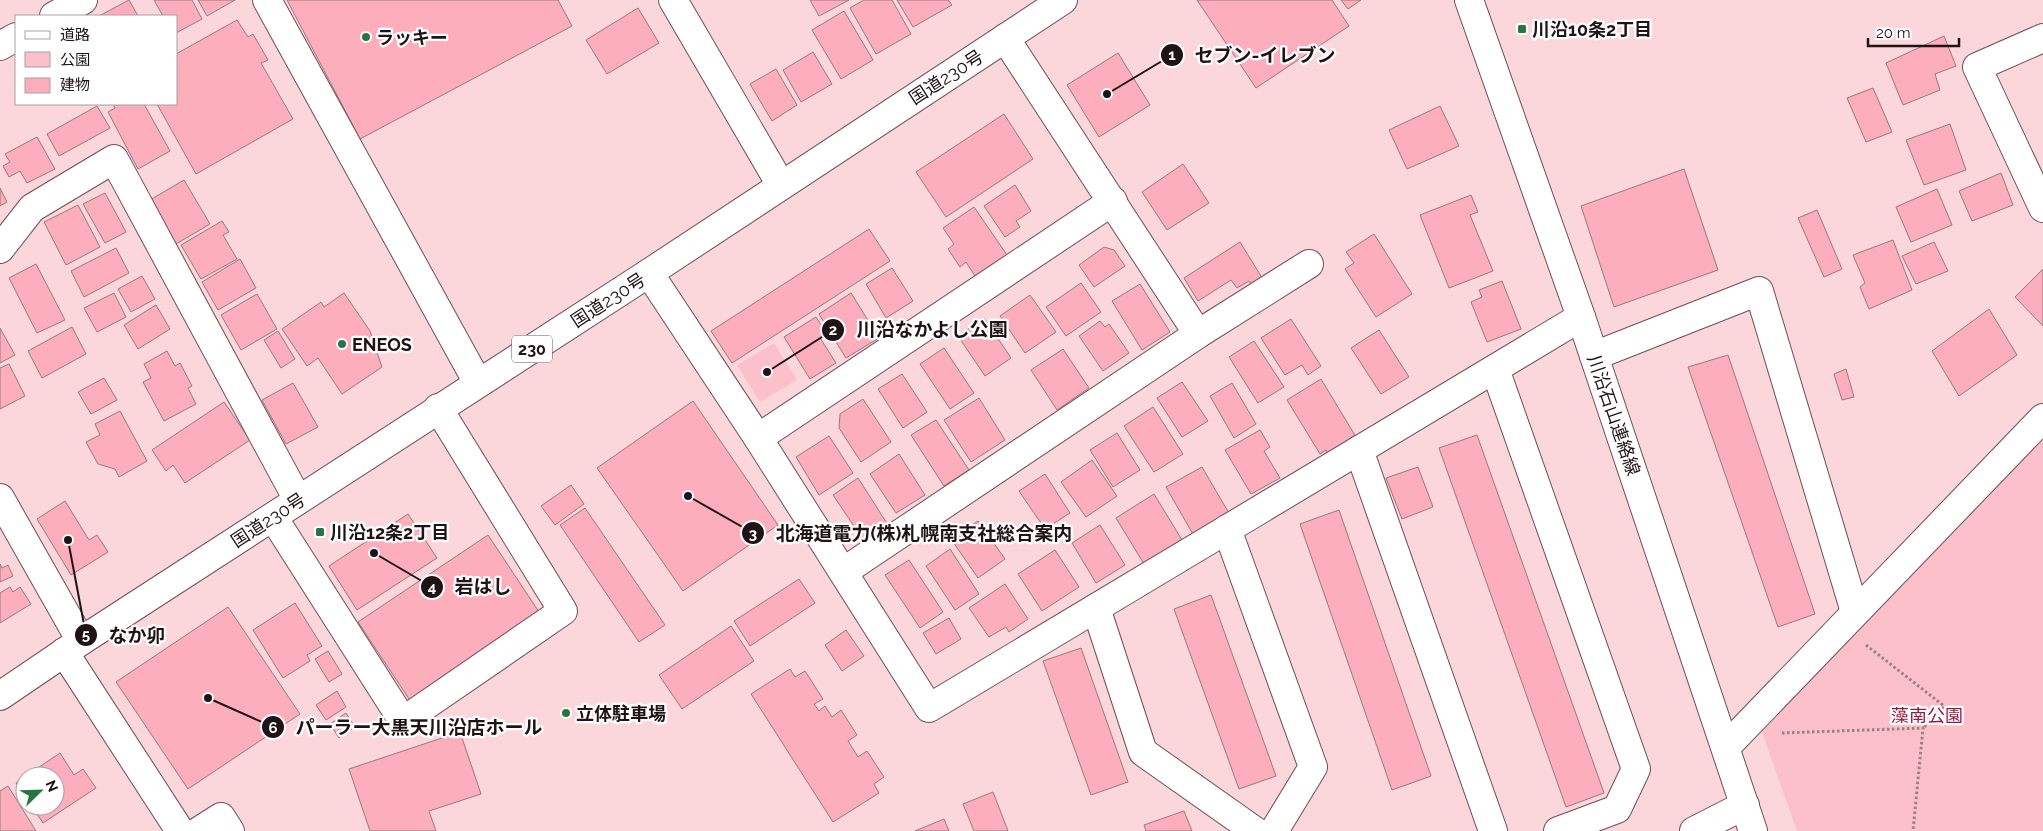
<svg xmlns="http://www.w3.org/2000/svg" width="2043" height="831" font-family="Raleway,'Noto Sans JP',sans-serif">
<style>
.green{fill:#fbc0ca}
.building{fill:#fcaebc;stroke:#98787d}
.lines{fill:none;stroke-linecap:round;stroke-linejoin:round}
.minor-casing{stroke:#6d4f54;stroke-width:30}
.highway-casing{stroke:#6d4f54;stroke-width:30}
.path{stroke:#9a8184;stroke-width:3;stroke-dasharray:2.5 2.5;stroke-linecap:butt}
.minor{stroke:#fff;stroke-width:28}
.highway{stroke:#fff;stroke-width:28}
.poi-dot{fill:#287544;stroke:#fff;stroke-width:2}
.labels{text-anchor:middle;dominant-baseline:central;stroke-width:4.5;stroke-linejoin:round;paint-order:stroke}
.shield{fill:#fff;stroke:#625a5b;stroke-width:1}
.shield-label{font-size:16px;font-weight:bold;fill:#1f1315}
.poi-label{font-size:18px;font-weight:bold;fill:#1f1315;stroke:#fff;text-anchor:start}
.street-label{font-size:18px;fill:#1f1315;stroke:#fff}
.park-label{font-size:18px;fill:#8e1f42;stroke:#fff}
.leader{fill:none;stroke:#1f1315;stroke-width:2}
.callout-dot{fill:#1f1315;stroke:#fff;stroke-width:2}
.mark-label{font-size:15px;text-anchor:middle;font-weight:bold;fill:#fff}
.callout-label{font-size:19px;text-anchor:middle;font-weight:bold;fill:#1f1315;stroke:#fff;stroke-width:4.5;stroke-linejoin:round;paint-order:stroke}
</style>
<rect width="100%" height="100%" fill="#fbd7dc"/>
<!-- green -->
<g class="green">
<polygon points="774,343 797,380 760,402 737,365"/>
<polygon points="2043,428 2043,831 1797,831 1759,724"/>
</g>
<!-- building -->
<g class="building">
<polygon points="129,0 138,16 99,16"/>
<polygon points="154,0 192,0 202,19 176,33 176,16 163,16"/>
<polygon points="198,0 235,0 207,16"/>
<polygon points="287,0 558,0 572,26 360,139"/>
<polygon points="810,0 849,0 819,16"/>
<polygon points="864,0 892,0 911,34 876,54 850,8"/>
<polygon points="897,0 948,0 952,5 913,27"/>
<polygon points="1197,0 1332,0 1349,26 1256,88"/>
<polygon points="1341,0 1361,0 1348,9"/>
<polygon points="638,8 659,43 607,74 586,40"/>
<polygon points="844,11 873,60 841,79 812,30"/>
<polygon points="237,20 248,37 253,34 268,60 261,63 293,119 196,174 157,104 176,104 176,54"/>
<polygon points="1944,36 1956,66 1935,74 1940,90 1903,105 1886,63"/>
<polygon points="813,52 832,84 801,102 783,70"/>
<polygon points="1118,53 1150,105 1099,137 1067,85"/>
<polygon points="776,69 797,105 772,121 750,84"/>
<polygon points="1873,88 1892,132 1866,142 1847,98"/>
<polygon points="113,104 144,104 170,151 138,169 108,112 115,108"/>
<polygon points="97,106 110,128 59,156 47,134"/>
<polygon points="1440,106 1459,146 1407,169 1389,130"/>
<polygon points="1004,114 1033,159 946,217 916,172"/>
<polygon points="1950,124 1966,170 1924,185 1906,140"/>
<polygon points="37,137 55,169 27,183 20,171 9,177 3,166 10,162 5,154"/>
<polygon points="1183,164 1209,203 1167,230 1142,192"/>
<polygon points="1684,169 1718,270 1614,307 1581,206"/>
<polygon points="2001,173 2013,205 1972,221 1959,191"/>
<polygon points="184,180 210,224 176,244 150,200"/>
<polygon points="1015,185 1031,211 1016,221 1020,227 1005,237 984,206"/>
<polygon points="0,188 7,202 0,206"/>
<polygon points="1937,189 1952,225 1911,242 1896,207"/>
<polygon points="105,193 126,232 105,243 83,204"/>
<polygon points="1471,195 1478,212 1470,215 1493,271 1449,288 1420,215"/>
<polygon points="78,205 100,247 66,265 44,222"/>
<polygon points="974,207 1007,255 975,276 966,262 960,267 948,249 954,244 943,228"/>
<polygon points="1817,210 1842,269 1824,277 1798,218"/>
<polygon points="222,221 229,232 223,235 237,259 201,279 181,245"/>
<polygon points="869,229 890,261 732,363 711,331"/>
<polygon points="1374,234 1412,294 1376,317 1345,269 1354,263 1346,252"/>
<polygon points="1893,240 1912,290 1869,309 1860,287 1865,283 1853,255"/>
<polygon points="1240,242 1264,281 1253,288 1249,281 1237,288 1231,280 1198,301 1184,278"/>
<polygon points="1934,242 1948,271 1916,284 1902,256"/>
<polygon points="1104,247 1114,250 1125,266 1094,287 1079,265"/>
<polygon points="116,248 129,273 84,297 71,271"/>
<polygon points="240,259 256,288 218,310 202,282"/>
<polygon points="36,264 65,320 37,333 9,278"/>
<polygon points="892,268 913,301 886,318 866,284"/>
<polygon points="2043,269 2043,326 2015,297"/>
<polygon points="142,276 155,299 131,312 118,289"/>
<polygon points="1502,281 1521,329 1487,342 1471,302 1482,297 1479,290"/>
<polygon points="1081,283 1101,312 1066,336 1046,307"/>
<polygon points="1140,284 1170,332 1142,350 1112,301"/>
<polygon points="114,293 126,317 97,332 84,308"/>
<polygon points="344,293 370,331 382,367 342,394 318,358 307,366 282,329 321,302 324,307"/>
<polygon points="851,293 879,338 846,358 819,314"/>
<polygon points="257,294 277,329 241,350 221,315"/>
<polygon points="1030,295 1056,332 1025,353 1000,316"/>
<polygon points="156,305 170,329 138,349 124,325"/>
<polygon points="1989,309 2017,355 1959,396 1932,351"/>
<polygon points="816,317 827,334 820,338 836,363 810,379 784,337"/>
<polygon points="984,318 1011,358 985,376 958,336"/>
<polygon points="1291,319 1321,366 1308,375 1302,365 1285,375 1261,338"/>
<polygon points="1100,321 1105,327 1109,324 1129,353 1103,371 1079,336"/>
<polygon points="72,327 86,354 42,378 28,351"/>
<polygon points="0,328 15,355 0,363"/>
<polygon points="1379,330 1409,377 1381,394 1351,348"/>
<polygon points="278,331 295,359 281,368 264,340"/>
<polygon points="1254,341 1284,387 1258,403 1229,357"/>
<polygon points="944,348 974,393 950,409 920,364"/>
<polygon points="1063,349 1089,388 1057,410 1031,370"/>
<polygon points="167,351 175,366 180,363 192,386 188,388 196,404 164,421 143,382 151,378 144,364"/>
<polygon points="1728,355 1815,614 1778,627 1688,367"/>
<polygon points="9,364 25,396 0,409 0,368"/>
<polygon points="1846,369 1854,397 1842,400 1834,374"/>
<polygon points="902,374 927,412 903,428 878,389"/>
<polygon points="104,378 117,400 91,414 78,392"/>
<polygon points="1321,379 1356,437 1328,454 1326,450 1320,454 1287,400"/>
<polygon points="1182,382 1208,421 1182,437 1157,398"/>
<polygon points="293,383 318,427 286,444 262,400"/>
<polygon points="1232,383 1256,424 1234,438 1210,396"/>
<polygon points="979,398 1005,440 971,462 944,420"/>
<polygon points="863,399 891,442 861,462 839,428 840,414"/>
<polygon points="693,401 778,525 683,591 597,468"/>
<polygon points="224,402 250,440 185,483 173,465 166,471 152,450"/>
<polygon points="1153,407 1183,454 1154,472 1124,426"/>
<polygon points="120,411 147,461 119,477 115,469 98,464 86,442 100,435 95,424"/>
<polygon points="936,420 969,470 944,486 911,435"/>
<polygon points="1260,430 1270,447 1264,451 1280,478 1251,494 1225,450"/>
<polygon points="1117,433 1140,470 1113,487 1090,450"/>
<polygon points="1477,435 1604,793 1566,807 1439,448"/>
<polygon points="829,436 853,473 819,495 796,457"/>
<polygon points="899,454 925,495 896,513 870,474"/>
<polygon points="1092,460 1117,496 1086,517 1061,482"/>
<polygon points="1202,467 1230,515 1194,536 1166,487"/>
<polygon points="1418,467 1433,507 1402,519 1386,478"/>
<polygon points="1045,474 1070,513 1045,529 1019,491"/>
<polygon points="858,478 888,525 864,541 833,495"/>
<polygon points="571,485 584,504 555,525 541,506"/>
<polygon points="1154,494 1182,540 1144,564 1116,518"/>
<polygon points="65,501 89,540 97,535 108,552 71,575 37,519"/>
<polygon points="585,508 665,625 639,642 560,525"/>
<polygon points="1339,510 1431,776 1392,790 1300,524"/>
<polygon points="408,514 437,558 357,610 329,566"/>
<polygon points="978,521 1005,559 978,578 951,539"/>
<polygon points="1100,525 1125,565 1096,583 1072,543"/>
<polygon points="488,535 543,618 413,705 358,622"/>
<polygon points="950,549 979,594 955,610 926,566"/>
<polygon points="1055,550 1079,587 1042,611 1018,574"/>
<polygon points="909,560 943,612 920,628 885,575"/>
<polygon points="0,564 2,568 8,565 13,576 0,582"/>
<polygon points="799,579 815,603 750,646 734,621"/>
<polygon points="1005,584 1028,619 1009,632 1006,627 989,637 969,608"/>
<polygon points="10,587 13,592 20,587 31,604 0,623 0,593"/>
<polygon points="1211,595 1276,776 1239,789 1174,609"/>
<polygon points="295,603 322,646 307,655 310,661 283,678 253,630"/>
<polygon points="228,607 300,714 188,789 116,682"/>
<polygon points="949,618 961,639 936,654 923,633"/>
<polygon points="731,626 754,661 682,709 659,675"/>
<polygon points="846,630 864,656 842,671 825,645"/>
<polygon points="1081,648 1128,782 1091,795 1043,661"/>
<polygon points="328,651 342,674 329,682 315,659"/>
<polygon points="790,669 795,677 805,671 823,699 814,704 819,711 825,706 832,717 841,710 857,735 848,741 858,757 867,751 884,777 874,784 879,793 833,822 751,694"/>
<polygon points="337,691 346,707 326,720 316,705"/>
<polygon points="346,713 355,727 339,738 330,724"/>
<polygon points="460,732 481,794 429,811 436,831 370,831 349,769"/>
<polygon points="60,753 74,775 83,769 96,788 43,823 32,806 55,806 55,776 26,776"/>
<polygon points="25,777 25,796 16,783"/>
<polygon points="8,786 36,831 0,831 0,791"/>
<polygon points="993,792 1008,831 974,831 963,804"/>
<polygon points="1184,811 1192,831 1146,831 1144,825"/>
<polygon points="944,819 949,831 915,831"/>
</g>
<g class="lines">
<!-- minor casing -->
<g class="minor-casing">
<g id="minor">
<polyline points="267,0 478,383"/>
<polyline points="673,0 781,185"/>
<polyline points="1469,0 1581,317 1753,831"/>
<polyline points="54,16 83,0"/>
<polyline points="1005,38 1198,334"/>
<polyline points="2043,38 1977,67 2043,208"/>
<polyline points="0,46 16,37"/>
<polyline points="0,249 32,208 114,159 298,500"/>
<polyline points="649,273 758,438 929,708 1581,317"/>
<polyline points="1594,356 1759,291 1855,612"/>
<polyline points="1495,369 1636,769 1617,809 1558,831"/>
<polyline points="758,438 1113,201"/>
<polyline points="1359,450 1493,831"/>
<polyline points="0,498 81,641"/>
<polyline points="273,517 403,721 563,611 438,408"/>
<polyline points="1227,529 1313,767 1274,831"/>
<polyline points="843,572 1198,334 1309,264"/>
<polyline points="1096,608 1143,752 1255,831"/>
<polyline points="64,652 180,831"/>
<polyline points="1726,747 2043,418"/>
<polyline points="199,831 221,817 230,831"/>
<polyline points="1694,831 1745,805"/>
</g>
</g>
<!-- highway casing -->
<g class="highway-casing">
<polyline id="highway" points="0,696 81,641 649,273 1063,0"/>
</g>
<!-- path -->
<g class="path">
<polyline points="1866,645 1944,706 1923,728"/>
<polyline points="1782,733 1923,728 1913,831"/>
</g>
<!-- minor -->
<use href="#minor" class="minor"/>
<!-- highway -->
<use href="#highway" class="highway"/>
</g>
<!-- markers -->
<g class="poi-dot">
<rect x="1517" y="24" width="10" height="10" rx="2.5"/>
<circle cx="366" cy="37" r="5"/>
<circle cx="342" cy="344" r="5"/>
<rect x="315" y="527" width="10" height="10" rx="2.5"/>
<circle cx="566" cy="713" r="5"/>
</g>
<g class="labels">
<!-- shield labels -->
<rect class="shield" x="512" y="335.5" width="40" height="27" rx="4"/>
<g class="shield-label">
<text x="532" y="349">230</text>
</g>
<!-- poi labels -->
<g class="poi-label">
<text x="1532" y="29">川沿10条2丁目</text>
<text x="376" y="37">ラッキー</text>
<text x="352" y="344">ENEOS</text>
<text x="330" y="532">川沿12条2丁目</text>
<text x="576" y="713">立体駐車場</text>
</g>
<!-- street labels -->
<g class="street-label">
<text transform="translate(946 77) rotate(-33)">国道230号</text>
<text transform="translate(608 300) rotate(-33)">国道230号</text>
<text transform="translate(1614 415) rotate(71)">川沿石山連絡線</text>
<text transform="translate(268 520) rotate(-33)">国道230号</text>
</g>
<!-- park labels -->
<g class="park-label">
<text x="1927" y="715">藻南公園</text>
</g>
</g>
<!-- callouts -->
<path class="leader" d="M1107 94L1172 55M767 372L833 330M688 496L753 533M374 553L432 587M68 540L86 635M208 698L273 727"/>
<g class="callout-dot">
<circle cx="1107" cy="94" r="5"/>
<circle cx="767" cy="372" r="5"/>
<circle cx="688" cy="496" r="5"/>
<circle cx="374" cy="553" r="5"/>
<circle cx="68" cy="540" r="5"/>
<circle cx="208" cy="698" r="5"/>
<circle cx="1172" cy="55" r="12"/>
<circle cx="833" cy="330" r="12"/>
<circle cx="753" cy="533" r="12"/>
<circle cx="432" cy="587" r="12"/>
<circle cx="86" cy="635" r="12"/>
<circle cx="273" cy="727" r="12"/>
</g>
<g class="mark-label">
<text x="1172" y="60">1</text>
<text x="833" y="335">2</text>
<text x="753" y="539">3</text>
<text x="432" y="592">4</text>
<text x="86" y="640">5</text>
<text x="273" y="733">6</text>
</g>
<g class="callout-label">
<text x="1265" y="62">セブン-イレブン</text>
<text x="932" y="336">川沿なかよし公園</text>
<text x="924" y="540">北海道電力(株)札幌南支社総合案内</text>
<text x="483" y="593">岩はし</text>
<text x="137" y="642">なか卯</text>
<text x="419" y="734">パーラー大黒天川沿店ホール</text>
</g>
<!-- legend -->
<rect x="15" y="15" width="162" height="90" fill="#ffffff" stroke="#a5a1a1"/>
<rect x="25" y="31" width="25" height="8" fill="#ffffff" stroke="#a5a1a1"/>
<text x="60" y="40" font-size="15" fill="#1f1315">道路</text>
<rect x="25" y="52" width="25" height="15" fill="#fbc0ca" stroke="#a5a1a1"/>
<text x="60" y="65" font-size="15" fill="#1f1315">公園</text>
<rect x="25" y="78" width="25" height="15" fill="#fcaebc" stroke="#a5a1a1"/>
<text x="60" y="90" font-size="15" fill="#1f1315">建物</text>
<!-- north arrow -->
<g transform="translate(40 791) rotate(67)"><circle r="24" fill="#ffffff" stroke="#a5a1a1"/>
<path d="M0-4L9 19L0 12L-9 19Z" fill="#287544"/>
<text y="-8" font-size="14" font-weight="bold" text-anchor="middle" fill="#1f1315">N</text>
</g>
<!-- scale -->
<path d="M1868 38v8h91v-8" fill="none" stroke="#1f1315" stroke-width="2.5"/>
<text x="1876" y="38" font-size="15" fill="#1f1315" stroke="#ffffff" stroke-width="4" paint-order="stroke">20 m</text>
</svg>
